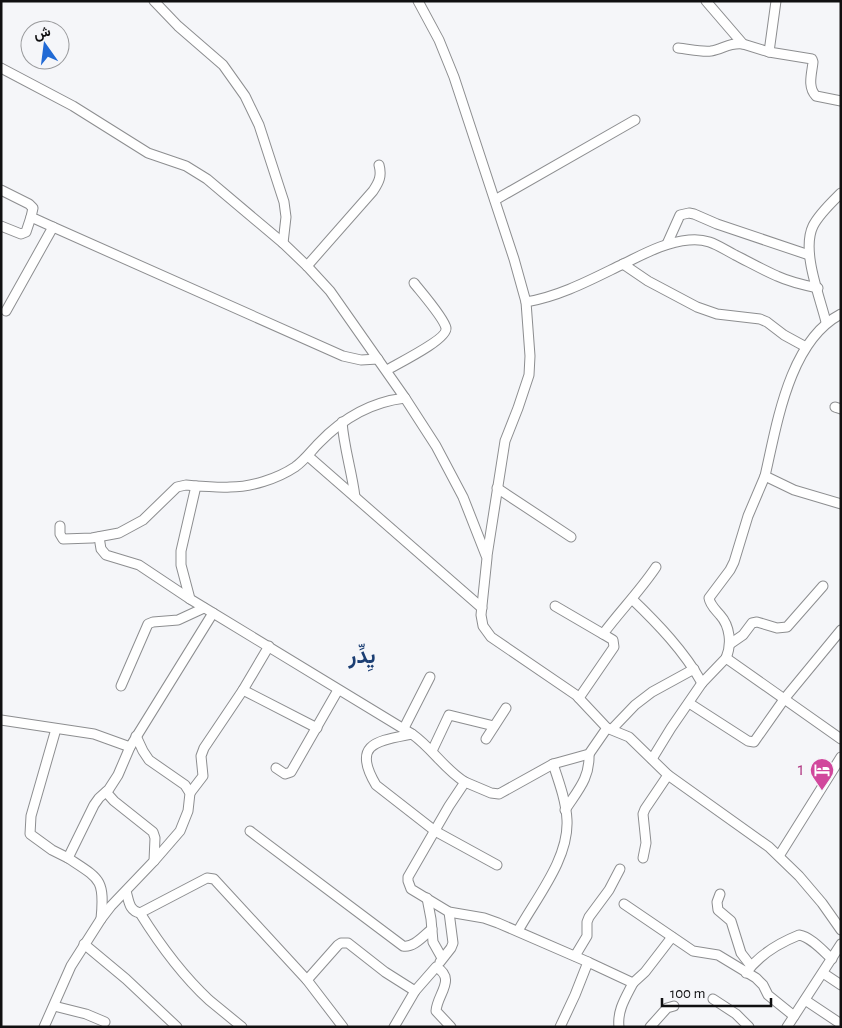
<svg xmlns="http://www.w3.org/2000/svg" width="842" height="1028" font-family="'Alegreya Sans',Vazirmatn,sans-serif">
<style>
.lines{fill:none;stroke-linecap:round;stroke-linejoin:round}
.minor-casing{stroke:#8d8e90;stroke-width:11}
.minor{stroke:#fff;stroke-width:9}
.labels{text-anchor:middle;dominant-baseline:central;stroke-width:4.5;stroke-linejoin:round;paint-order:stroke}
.hotel-label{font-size:18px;fill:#b23c85;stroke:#f5f6f9;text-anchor:end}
.district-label{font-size:22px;font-weight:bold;fill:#1b3e73;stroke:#f5f6f9}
</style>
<rect width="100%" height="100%" fill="#f5f6f9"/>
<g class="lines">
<!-- minor casing -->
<g class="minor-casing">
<g id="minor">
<polyline points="154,1 178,26 223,65 245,96 259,125 284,202 286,217 283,243"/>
<polyline points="418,1 439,40 454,77 514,259 526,302"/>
<polyline points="706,1 743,44 769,52"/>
<path d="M776 1 769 52 812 59 813 62C812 73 807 87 816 96L841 101"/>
<path d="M678 48C689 49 700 52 711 51 723 49 730 42 743 44"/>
<polyline points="1,68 73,106 148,153 186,166 207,179 283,243 307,266 330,291 405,398 436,446 463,497 487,558 481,615 483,626 491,637 576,695 607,728 629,737 668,775 769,847 799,876 822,903 841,930"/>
<polyline points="1,190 29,204 33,208 31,217 53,227 343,356 361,360 378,359"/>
<polyline points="495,200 635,120"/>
<polyline points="1,226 21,234 26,232 31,217"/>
<polyline points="667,244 680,215 689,213 694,214 717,224 809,255"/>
<path d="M307 266 373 191C379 182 382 176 379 165"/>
<polyline points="6,311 53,227"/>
<path d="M841 314C789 341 777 424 765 476L794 490 841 504"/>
<path d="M826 322C820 297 801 251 813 226 819 214 831 203 841 193"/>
<path d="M806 347 784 335 767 322 760 319 717 314 697 307 648 281 623 264C644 254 665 242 689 240 709 238 718 246 735 255 749 262 763 270 777 276 790 282 803 285 818 288"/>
<path d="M387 370C397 364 448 339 446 328 444 318 421 292 414 283"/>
<path d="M405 398C371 402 343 418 319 443 311 451 305 460 295 467 277 479 251 487 230 487 219 488 207 486 196 486L181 551V565L190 599 412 734C432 748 445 770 465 782"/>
<polyline points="835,407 841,409"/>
<path d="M342 422C344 448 352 472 355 497"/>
<polyline points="308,456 482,608"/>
<polyline points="497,488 571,537"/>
<polyline points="60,526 60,534 63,539 92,538 119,533 143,520 177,487 186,485 196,486"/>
<polyline points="99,537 101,549 106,555 139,565 190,599"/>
<path d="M487 556 505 441 518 408 529 375 530 356 526 302C561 296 592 279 623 264"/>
<path d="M632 599C658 624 684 651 702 683"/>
<polyline points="555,606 603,634"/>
<polyline points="730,644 743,635 752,623 757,622 777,628 787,627 823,586"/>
<polyline points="269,646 243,690 317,728"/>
<path d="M726 658C732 644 730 626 720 615 715 609 710 605 709 598L730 570 734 562 748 516 765 476"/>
<polyline points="121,686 148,624 153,622 178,620 204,608"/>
<path d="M579 698 614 647 613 640 603 634C620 611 640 591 656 567"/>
<polyline points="689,703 748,741 754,742 785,698 841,630"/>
<polyline points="1,720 94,734 130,747"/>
<polyline points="404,728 430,677"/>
<polyline points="56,729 31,816 30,834 52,850 68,858"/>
<polyline points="612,729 635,705 652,692 694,669"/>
<path d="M412 734C378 741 351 743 376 785L435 831 497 865"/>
<polyline points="136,736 143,751 149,760 185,785 190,793 188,811 180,831 154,861"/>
<polyline points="486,739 506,708"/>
<polyline points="432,751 449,715 494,726"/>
<polyline points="652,759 671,728 702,683 726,658 841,739"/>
<polyline points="276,768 285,774 291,772 338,690"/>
<polyline points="190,793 203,776 201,756 204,748 243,690"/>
<path d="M565 810C578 790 590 778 589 754"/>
<path d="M250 831 403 946C414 948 424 935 432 929"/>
<polyline points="779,856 841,757"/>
<polyline points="643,858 646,843 643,814 645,809 668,775"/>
<path d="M126 891C129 901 129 911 140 913L207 878 214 879 307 980 343 1027"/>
<polyline points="720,894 717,902 718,910 731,921 741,953 751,966"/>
<polyline points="427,898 431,919 433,942 442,958"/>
<polyline points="624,904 693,951 718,955 756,978 763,985 768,995 794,1016"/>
<path d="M140 913C160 945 182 975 209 1000 220 1009 231 1018 242 1027"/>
<path d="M101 919C105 879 100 879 68 858L94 805 99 798 109 789 118 775 130 747 213 613"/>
<path d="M518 931C536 898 569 859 567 820 566 801 559 782 553 764"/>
<polyline points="84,944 126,979 177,1027"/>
<polyline points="575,956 587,936 587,922 589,917 609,890 620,869"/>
<polyline points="440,962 451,948 453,943 449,912"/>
<polyline points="588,962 498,923 484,918 449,912 411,889 408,881 408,877 449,806 465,782 491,793 499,794 553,764 589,754 607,728"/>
<path d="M746 973C759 955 779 943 799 935 811 937 823 951 832 959"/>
<polyline points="823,973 841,985"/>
<polyline points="307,980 338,945 341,943 348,943 385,972 415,991"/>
<polyline points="633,983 645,972 672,937"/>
<polyline points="713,999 736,1014 749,1027"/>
<polyline points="805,1000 841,1024"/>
<polyline points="54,1006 86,1014 105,1022"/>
<polyline points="44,1027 71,966 101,919 111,906 154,861 155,838 153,832 114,801 106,792"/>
<path d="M394 1027 415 991 436 967C457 979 437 994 436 1011L451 1027"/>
<path d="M560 1027 575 995 588 962 633 983C626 997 617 1010 619 1027"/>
<polyline points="650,1027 667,1008 674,1006"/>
<polyline points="787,1027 841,944"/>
</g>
</g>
<!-- minor -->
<use href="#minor" class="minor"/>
</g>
<!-- icons -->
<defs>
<g id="hotel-pin" transform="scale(1.25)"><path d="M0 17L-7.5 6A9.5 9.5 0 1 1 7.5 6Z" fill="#d1479c" stroke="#f5f6f9"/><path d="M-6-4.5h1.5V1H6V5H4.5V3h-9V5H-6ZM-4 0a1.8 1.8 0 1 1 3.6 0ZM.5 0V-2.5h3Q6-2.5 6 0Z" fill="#fff"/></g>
</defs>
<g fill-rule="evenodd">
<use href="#hotel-pin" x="822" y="770"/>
</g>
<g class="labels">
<!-- hotel labels -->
<g class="hotel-label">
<text x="804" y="770">1</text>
</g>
<!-- district labels -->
<g class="district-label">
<text x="362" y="656">يِدِّر</text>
</g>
</g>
<!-- border -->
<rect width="842" height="1028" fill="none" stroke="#101011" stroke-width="5"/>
<!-- north arrow -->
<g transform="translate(45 45) rotate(346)"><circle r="24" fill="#f5f6f9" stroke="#999a9c"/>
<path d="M0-4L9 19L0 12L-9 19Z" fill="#216ad5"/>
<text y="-8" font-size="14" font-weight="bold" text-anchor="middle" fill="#101011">ش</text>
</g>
<!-- scale -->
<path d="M662 998v8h109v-8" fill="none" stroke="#101011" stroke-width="2.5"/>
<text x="670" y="998" font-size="15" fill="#101011" stroke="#f5f6f9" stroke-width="4" paint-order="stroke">100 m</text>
</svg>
